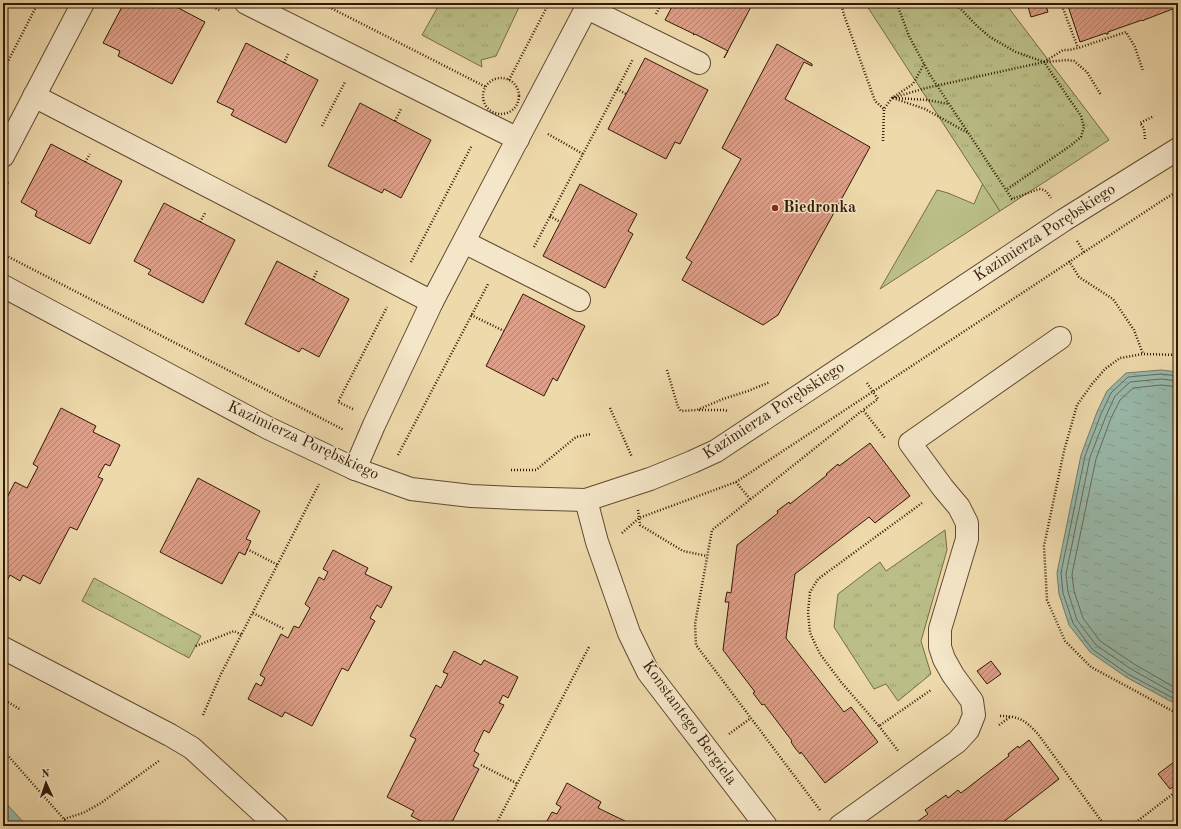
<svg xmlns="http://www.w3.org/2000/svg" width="1181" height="829" font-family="'Old Standard TT',serif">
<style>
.green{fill:#bbbf87;stroke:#766c47}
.park{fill:url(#park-tufts);stroke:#766c47}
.water{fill:url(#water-ripples);stroke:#707a6a}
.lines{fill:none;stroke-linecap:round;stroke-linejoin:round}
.shore{stroke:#666a5a;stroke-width:1}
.building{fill:url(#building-hatch);stroke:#321907}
.minor-casing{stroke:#614930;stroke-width:24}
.path{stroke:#321907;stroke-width:2.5;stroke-dasharray:1 2;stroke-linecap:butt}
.minor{stroke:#f4e6c8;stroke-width:22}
.poi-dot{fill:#8f2418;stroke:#f4e6c8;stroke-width:1.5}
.labels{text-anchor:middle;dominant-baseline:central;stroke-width:3;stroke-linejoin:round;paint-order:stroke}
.poi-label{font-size:16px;font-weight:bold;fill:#321907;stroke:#f4e6c8;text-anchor:start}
.street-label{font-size:16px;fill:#321907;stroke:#f4e6c8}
</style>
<defs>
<pattern id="park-tufts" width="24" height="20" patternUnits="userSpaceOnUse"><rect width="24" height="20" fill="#bbbf87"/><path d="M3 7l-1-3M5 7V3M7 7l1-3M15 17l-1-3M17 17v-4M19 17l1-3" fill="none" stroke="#a1a473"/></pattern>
<pattern id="water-ripples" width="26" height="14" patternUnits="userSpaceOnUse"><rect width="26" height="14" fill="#99baac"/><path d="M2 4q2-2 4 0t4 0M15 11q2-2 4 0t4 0" fill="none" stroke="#849f92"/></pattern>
<pattern id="building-hatch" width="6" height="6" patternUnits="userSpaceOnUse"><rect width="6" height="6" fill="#dd9f89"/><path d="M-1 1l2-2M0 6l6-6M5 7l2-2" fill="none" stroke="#b4816e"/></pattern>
</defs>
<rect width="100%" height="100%" fill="#eed9ab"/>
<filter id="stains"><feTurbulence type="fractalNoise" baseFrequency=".005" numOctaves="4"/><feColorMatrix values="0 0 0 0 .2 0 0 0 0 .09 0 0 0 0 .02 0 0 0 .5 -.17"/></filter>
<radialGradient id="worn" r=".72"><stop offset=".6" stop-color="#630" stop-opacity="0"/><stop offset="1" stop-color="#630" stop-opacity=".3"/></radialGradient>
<!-- green -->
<polygon class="green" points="983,183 1000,211 880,289 937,190 948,193 974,204"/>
<!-- park -->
<g class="park">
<polygon points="440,3 521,3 496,56 481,60 482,67 422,35"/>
<polygon points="865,3 1005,3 1109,140 1000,211"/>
<polygon points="945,530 947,550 921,641 931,674 898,701 886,684 874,689 834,627 838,594 880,562 886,571"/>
<polygon points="94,578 201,636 189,658 82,601"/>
</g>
<!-- water -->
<g class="water">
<polygon points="1161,370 1178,372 1178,703 1170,701 1126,677 1090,652 1069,625 1059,594 1057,573 1081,455 1097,412 1107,391 1126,373"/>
<polygon points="3,800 27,826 3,826"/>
</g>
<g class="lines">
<!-- shore -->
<g class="shore">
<polyline points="1178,376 1161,374 1128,377 1111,393 1101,414 1085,456 1061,573 1063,593 1073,623 1092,649 1128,674 1171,697 1178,699"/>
<polyline points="1178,381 1161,379 1130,382 1115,396 1106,416 1090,457 1066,574 1068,592 1077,620 1096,645 1131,669 1172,692 1178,694"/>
<polyline points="1178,387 1161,385 1133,388 1120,400 1111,418 1096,459 1072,574 1074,591 1083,618 1100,641 1134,664 1174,687 1178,688"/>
</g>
</g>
<!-- building -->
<g class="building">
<polygon points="124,3 169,3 205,22 172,84 118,56 120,51 103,43"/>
<polygon points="674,3 753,3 724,58 728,51 695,34 693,35 694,34 665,20"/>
<polygon points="1027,3 1045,3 1048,12 1031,17"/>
<polygon points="1067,3 1178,3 1178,7 1144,20 1143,21 1142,20 1108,32 1108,34 1106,34 1106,33 1080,42"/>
<polygon points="246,43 318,80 286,143 231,115 234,110 217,102"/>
<polygon points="777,44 812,64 812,66 804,62 785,99 870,147 778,315 763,325 682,280 692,262 686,258 741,159 722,148"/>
<polygon points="645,58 708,90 680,144 675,142 666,159 608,129"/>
<polygon points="360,103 431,140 401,198 384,189 382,193 328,166"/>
<polygon points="51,144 122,181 90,244 35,216 37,211 21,202"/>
<polygon points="580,184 637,214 628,231 633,234 605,288 543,256"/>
<polygon points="164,203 235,240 203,303 148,274 151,270 134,261"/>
<polygon points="277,261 349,299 319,357 302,348 299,352 245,324"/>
<polygon points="523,294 585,326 557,381 553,378 544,396 486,366"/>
<polygon points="61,408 96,426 93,432 120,445 110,466 105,464 98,477 103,479 77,530 70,527 40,584 23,575 20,581 10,575 7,581 3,579 3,505 15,482 27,488 38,467 33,464"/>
<polygon points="870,443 910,496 875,523 869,517 795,574 786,638 844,712 851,707 878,742 825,783 801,752 800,754 795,748 791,742 792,741 764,704 762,705 753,693 755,692 723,650 729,602 725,602 727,592 731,593 737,545 778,513 777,511 789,502 790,504 827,475 826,474 838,464 839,466"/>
<polygon points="198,478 260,511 246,539 251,541 245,555 239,552 222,584 160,552"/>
<polygon points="333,550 368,568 365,574 392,587 381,608 377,605 370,618 375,621 348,671 342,668 312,726 285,712 282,717 248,699 256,683 261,686 265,678 260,675 281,634 288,638 294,626 299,628 310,608 305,604 319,577 324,580 328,572 323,569"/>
<polygon points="454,651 481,665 484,660 518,677 508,698 503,695 499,703 504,705 489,733 484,730 474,751 479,754 473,766 479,769 450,826 431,826 411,816 414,811 387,797 416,739 410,736 436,685 441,688 448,674 443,672"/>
<polygon points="991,661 1001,674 987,684 977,671"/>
<polygon points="1029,740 1059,779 998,826 916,826 914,824 928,814 925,810 946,795 948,798 958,790 961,793 1009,756 1008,754 1018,746 1019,748"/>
<polygon points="1174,762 1178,766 1178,783 1170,789 1158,774"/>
<polygon points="567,783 601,802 598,808 625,821 622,826 544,826 552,812 557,814 561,807 556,804"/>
</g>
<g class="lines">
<!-- minor casing -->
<g class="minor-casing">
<g id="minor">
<polyline points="246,3 518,139"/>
<polyline points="587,8 699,63"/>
<polyline points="34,96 432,302"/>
<polyline points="3,156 83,3"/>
<polyline points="464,242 579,300"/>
<polyline points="3,286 268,428 355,469 411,489 471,496 513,498 586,500 650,479 692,462 716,451 1064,220 1178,149"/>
<polyline points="355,469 374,425 432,302 589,3"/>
<polyline points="586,500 597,542 629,633 648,672 766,826"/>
<polyline points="3,648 170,735 192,748 277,826"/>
<polyline points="840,826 957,742 968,730 974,715 972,701 953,675 944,659 940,647 940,629 967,539 967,523 959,507 943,488 910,443 1060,338"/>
</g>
</g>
<!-- path -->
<g class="path">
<polyline points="205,3 221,11"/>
<polyline points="321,3 486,87"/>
<polyline points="841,3 844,15 875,101 884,109"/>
<path d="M895 3 898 7 909 36 930 75 1012 199 1039 189C1045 189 1048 193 1051 198"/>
<polyline points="955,3 976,25 990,37 1016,52 1044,62 1081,116 1084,127 1081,137 1070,146 1006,190"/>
<polyline points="1061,3 1078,48"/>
<polyline points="656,14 662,3"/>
<polyline points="1044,62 1063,50 1069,50 1078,48 1126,32 1135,47 1143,71"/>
<polyline points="284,63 289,52"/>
<polyline points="3,71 38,3"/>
<circle cx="501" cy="96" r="18"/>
<polyline points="509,80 549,3"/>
<polyline points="617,89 626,94"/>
<polyline points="892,98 926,88 1044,62 1067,60 1074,61 1087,72 1101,95"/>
<polyline points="893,98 925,109 968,133"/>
<polyline points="896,98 927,100 949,104"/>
<polyline points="395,121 401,109"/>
<polyline points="322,126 345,82"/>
<polyline points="548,134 583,154"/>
<polyline points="1145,139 1144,128 1140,123 1154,116"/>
<polyline points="883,141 884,109 892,98 913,84 924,64"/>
<polyline points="85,162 90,154"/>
<polyline points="3,191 8,182"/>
<polyline points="550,216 560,222"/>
<polyline points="200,222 205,213"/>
<polyline points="1077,241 1084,252"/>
<polyline points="534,247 633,59"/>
<polyline points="3,254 344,430"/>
<polyline points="1069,261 1079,277 1113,299 1134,330 1143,354"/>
<polyline points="411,262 472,145"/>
<polyline points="313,280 317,271"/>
<polyline points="471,315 504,331"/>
<polyline points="1178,355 1143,354 1120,358 1105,369 1092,384 1077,405 1064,451 1044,546 1047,600 1065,641 1091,667 1178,714"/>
<polyline points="667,370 678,407 681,411 697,410 723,399 748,391 770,382"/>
<polyline points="867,383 878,399 863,410 885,438"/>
<polyline points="610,408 632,457"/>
<polyline points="353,409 338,402 387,307"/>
<polyline points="699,410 724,410 728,411"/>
<polyline points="398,455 488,284"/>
<polyline points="511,470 536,470 576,437 591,434"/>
<polyline points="736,482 750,499"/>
<polyline points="922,503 818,579 810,592 808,612 810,633 820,654 841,682 879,726 931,690"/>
<polyline points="638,510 640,525 683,551 707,556"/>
<polyline points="622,533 639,518 736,482 1163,200 1178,191"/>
<polyline points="247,549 278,565"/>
<polyline points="253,613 284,629"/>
<polyline points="196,646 234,631 242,635"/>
<polyline points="3,699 21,710"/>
<polyline points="203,715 221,674 319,484"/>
<path d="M1000 716C1019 716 1025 720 1038 734L1105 826"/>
<polyline points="999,725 1010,717"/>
<polyline points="879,726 899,752"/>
<polyline points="729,734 751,718"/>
<polyline points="3,750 70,826"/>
<polyline points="481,765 518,784"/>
<polyline points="820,810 696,645 695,624 712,530 863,410"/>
<polyline points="64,819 83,813 101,803 160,760"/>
<polyline points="495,826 589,647"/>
<polyline points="1131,826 1178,790"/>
</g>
<!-- minor -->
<use href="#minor" class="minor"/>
</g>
<!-- markers -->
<circle class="poi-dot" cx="775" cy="208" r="4"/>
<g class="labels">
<!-- poi labels -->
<g class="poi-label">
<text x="783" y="208">Biedronka</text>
</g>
<!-- street labels -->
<g class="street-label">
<text transform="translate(1045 233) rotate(-33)">Kazimierza Porębskiego</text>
<text transform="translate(774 411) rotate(-33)">Kazimierza Porębskiego</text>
<text transform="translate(303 441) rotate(25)">Kazimierza Porębskiego</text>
<text transform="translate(689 723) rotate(54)">Konstantego Bergiela</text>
</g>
</g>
<!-- margin -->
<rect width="1181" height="829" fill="none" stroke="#eed9ab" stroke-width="16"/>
<rect x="4" y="4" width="1173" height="821" fill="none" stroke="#321907" stroke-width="2"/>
<rect x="8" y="8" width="1165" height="813" fill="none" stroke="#321907"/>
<!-- north arrow -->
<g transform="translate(46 783) rotate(357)" stroke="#f4e6c8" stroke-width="3" paint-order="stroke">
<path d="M0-3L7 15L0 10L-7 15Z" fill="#321907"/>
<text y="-6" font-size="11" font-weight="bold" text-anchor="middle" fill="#321907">N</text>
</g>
<rect width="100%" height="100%" filter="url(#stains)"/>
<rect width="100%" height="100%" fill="url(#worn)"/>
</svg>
